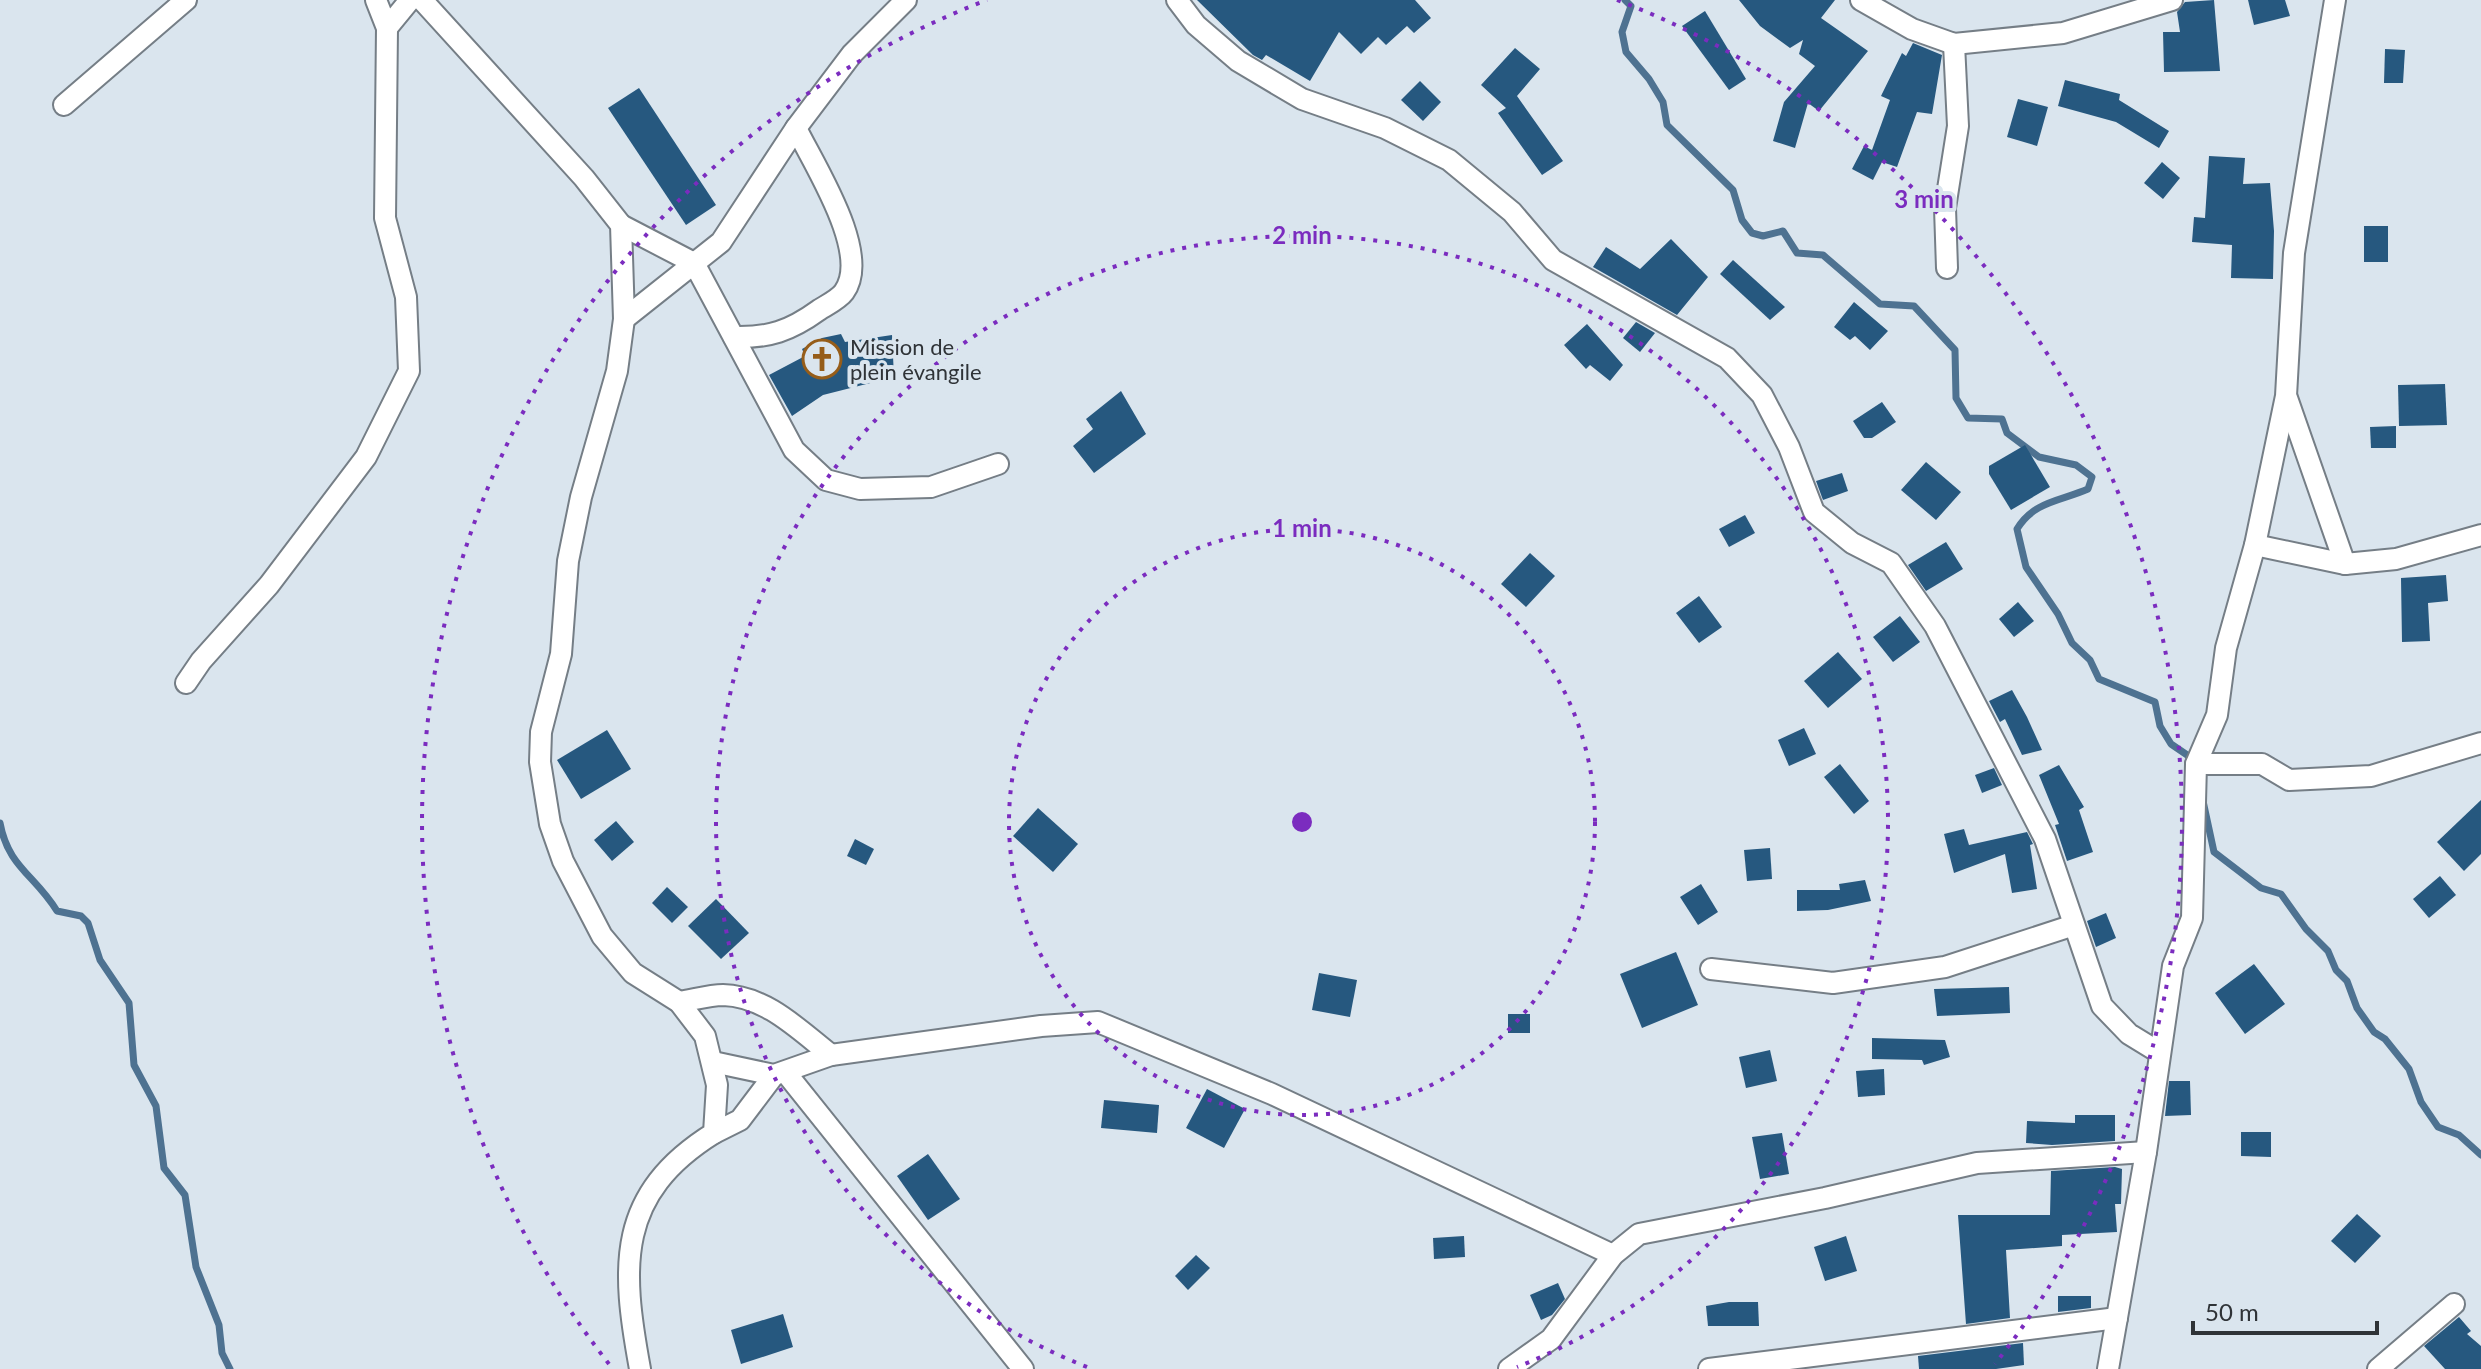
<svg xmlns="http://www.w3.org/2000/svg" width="2481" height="1369" font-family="Lato,sans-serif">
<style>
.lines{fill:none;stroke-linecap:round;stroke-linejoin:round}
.stream{stroke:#4e7291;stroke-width:7}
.building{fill:#26587f}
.minor-casing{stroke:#757e86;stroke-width:24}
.minor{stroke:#fff;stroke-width:20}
.ring{fill:none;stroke:#7b2cbf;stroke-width:4;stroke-dasharray:4 8}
.labels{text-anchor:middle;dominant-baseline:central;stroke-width:8;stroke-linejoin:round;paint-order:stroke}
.poi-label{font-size:22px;fill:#2f3337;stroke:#dae5ee;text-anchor:start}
.centre{fill:#7b2cbf;stroke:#dae5ee;stroke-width:4}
.ring-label{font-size:24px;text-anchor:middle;font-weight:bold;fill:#7b2cbf;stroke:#dae5ee;stroke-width:8;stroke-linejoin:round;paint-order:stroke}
</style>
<rect width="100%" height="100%" fill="#dae5ee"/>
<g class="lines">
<!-- stream -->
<g class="stream">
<path d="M1625 0 1631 6 1622 32 1626 52 1649 79 1663 102 1667 125 1733 190 1742 220 1752 233 1763 236 1783 231 1797 253 1823 255 1880 304 1914 306 1955 350 1956 398 1968 418 2002 419 2007 433 2039 457 2076 465 2092 477 2088 489C2061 501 2034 501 2017 529L2026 567 2058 614 2072 643 2090 660 2099 679 2155 702 2160 726 2171 744 2193 759"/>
<polyline points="2203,801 2214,852 2261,888 2281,894 2306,929 2328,951 2336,970 2347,981 2357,1008 2374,1032 2385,1039 2409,1069 2421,1102 2438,1127 2459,1135 2481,1155"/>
<path d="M0 823C8 867 35 875 57 911L81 916 88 923 100 960 129 1003 134 1065 156 1106 164 1168 185 1195 196 1267 219 1325 222 1353 230 1369"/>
</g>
</g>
<!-- building -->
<g class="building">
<polygon points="1197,0 1415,0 1431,18 1414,33 1407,26 1386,45 1378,37 1361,54 1339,32 1310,81 1266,55 1262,60 1253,55"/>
<polygon points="1739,0 1835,0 1821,18 1868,51 1819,111 1808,103 1795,148 1773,141 1784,102 1815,66 1799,54 1803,40 1790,48 1760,26"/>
<polygon points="2214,0 2220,71 2164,72 2163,32 2180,32 2177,12 2185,2"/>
<polygon points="2248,0 2285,0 2290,16 2254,25"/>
<polygon points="1705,11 1746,79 1729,90 1682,26"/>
<polygon points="1913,43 1942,55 1932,114 1917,112 1897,167 1882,162 1873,180 1852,169 1864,146 1872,150 1890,100 1881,96 1902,53 1906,56"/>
<polygon points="1515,48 1540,69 1517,96 1563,161 1542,175 1498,113 1506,108 1481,85"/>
<polygon points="2385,49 2405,50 2403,83 2384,83"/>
<polygon points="2065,80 2120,94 2119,100 2169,131 2159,148 2116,122 2058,106"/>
<polygon points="1420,81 1441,102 1423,121 1401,100"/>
<polygon points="639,88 716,205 686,225 608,108"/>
<polygon points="2018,99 2048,107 2037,146 2007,137"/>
<polygon points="2209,156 2245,158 2243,184 2270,183 2274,231 2273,279 2231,278 2232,245 2192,242 2194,217 2205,218"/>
<polygon points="2162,162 2180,178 2163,199 2144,183"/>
<rect x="2364" y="226" width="24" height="36"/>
<polygon points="1671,239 1708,277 1677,315 1593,267 1606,247 1640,269"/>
<polygon points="1733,260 1785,307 1770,320 1720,274"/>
<polygon points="1854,302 1888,331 1870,350 1855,336 1850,340 1834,327"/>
<polygon points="1636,322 1655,333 1640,352 1623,338"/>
<polygon points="1587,324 1623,365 1610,381 1590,365 1586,369 1564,345"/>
<polygon points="841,334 845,342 892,335 894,377 823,395 792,416 769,375 805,356 802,349 822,338"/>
<polygon points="2445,384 2447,425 2399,426 2398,385"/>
<polygon points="1121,391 1146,434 1094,473 1073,446 1093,429 1086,419"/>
<polygon points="1882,402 1896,422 1872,438 1864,438 1853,421"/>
<polygon points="2396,426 2396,448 2371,448 2370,427"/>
<polygon points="2025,445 2050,487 2011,510 1989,474 1989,466"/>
<polygon points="1926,462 1961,492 1936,520 1901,490"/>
<polygon points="1842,473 1848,491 1823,500 1816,481"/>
<polygon points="1745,515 1755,533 1729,547 1719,529"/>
<polygon points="1946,542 1963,569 1926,591 1908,565"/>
<polygon points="1530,553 1555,576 1526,607 1501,584"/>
<polygon points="2446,575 2448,601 2428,603 2430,641 2402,642 2401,578"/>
<polygon points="1699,596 1722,627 1699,643 1676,613"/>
<polygon points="2018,602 2034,621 2014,637 1999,619"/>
<polygon points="1900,616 1920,642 1893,662 1873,637"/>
<polygon points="1838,652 1862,679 1828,708 1804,681"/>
<polygon points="2012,690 2027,717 2042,750 2022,755 2005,719 2000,722 1989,701"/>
<polygon points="1804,728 1816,754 1789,766 1778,740"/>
<polygon points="607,730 631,769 581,799 557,760"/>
<polygon points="1840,764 1869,801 1854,814 1824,777"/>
<polygon points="2059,765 2084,807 2079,810 2093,852 2067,861 2055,825 2059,824 2039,775"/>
<polygon points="1994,768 2002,785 1982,793 1975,775"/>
<polygon points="2481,800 2481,854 2464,871 2437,842"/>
<polygon points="1038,808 1078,844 1053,872 1013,836"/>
<polygon points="616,821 634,842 612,861 594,840"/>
<polygon points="1964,829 1969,845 2027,832 2033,844 2030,845 2037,889 2012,893 2005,854 1954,873 1944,834"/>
<polygon points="855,839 874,849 866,865 847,856"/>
<polygon points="1770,848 1772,879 1747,881 1744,850"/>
<polygon points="2440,876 2456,895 2429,918 2413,899"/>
<polygon points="1865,880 1871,901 1828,910 1797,911 1797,890 1840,890 1839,884"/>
<polygon points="1701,884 1718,912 1698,925 1680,897"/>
<polygon points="667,887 688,907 672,923 652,903"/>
<polygon points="716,899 749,933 721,959 688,926"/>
<polygon points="2106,913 2116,938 2096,947 2087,921"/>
<polygon points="1676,952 1698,1005 1642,1028 1620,974"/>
<polygon points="2254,964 2285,1004 2245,1034 2215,993"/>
<polygon points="1319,973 1357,980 1350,1017 1312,1010"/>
<polygon points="2009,987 2010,1013 1937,1016 1934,989"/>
<rect x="1508" y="1014" width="22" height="19"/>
<polygon points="1872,1038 1945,1040 1950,1057 1924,1065 1922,1060 1872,1059"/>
<polygon points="1770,1050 1777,1081 1746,1088 1739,1057"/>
<polygon points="1884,1069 1885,1095 1858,1097 1856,1071"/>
<polygon points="2169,1081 2190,1081 2191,1115 2165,1116"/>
<polygon points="1207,1089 1245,1109 1224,1148 1186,1128"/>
<polygon points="1104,1100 1159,1105 1157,1133 1101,1128"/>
<polygon points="2075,1115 2115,1115 2115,1141 2052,1145 2026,1143 2027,1121 2075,1123"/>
<polygon points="2241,1132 2271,1132 2271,1157 2241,1156"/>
<polygon points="1782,1133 1789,1174 1760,1179 1752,1137"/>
<polygon points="928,1154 960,1199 928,1220 897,1176"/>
<polygon points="2115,1167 2122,1169 2121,1204 2115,1204 2117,1232 2062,1235 2062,1246 2006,1250 2010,1318 1966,1324 1958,1215 2050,1215 2051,1171"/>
<polygon points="2357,1214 2381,1236 2355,1263 2331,1241"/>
<polygon points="1464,1236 1465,1257 1434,1259 1433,1238"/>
<polygon points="1846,1236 1857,1271 1825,1281 1814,1247"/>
<polygon points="1196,1255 1210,1268 1188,1290 1175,1276"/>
<polygon points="1558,1283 1565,1299 1552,1315 1541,1320 1530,1295"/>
<polygon points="2058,1296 2091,1296 2091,1308 2058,1312"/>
<polygon points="1729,1302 1758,1302 1759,1326 1708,1326 1706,1306"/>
<polygon points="783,1314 793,1347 741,1364 731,1330"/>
<polygon points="2459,1317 2471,1331 2467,1334 2481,1346 2481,1369 2445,1369 2424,1346"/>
<polygon points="2023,1343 2024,1365 1996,1369 1919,1369 1918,1356"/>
</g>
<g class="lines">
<!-- minor casing -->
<g class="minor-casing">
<g id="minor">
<path d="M422 0 584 178 621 225 624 319 617 371 581 497 568 561 561 654 541 732 540 762 550 824 563 861 602 936 633 973 679 1002 705 1036 717 1085 714 1133C616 1194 621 1266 640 1369"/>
<polyline points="1177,0 1196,25 1238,61 1302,99 1385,128 1449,160 1512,212 1553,260 1727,358 1762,395 1789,447 1814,512 1852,543 1891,563 1935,626 2045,839 2102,1006 2129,1034 2160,1053"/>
<polyline points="1861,0 1912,29 1954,44 2063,33 2172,0"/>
<polyline points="387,28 410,0"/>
<polyline points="64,105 186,0"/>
<polyline points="621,225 694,263 794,450 826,480 860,489 931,487 998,464"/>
<polyline points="1947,268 1945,208 1958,126 1954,44"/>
<polyline points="624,319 721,242 796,128 852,54 906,0"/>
<path d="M734 337C769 338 790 331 819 310 827 305 839 299 844 292 872 254 814 165 796 128"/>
<polyline points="2287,398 2345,564"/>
<polyline points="2255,545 2345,564 2396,559 2481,535"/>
<polyline points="186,683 201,661 269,585 366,457 409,371 406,297 385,218 387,28 376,0"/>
<polyline points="2196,764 2262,764 2289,780 2371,776 2481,743"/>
<polyline points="1711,969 1833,983 1945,967 2074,925"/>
<path d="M679 1002C693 1000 709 995 723 995 766 996 799 1030 831 1055"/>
<polyline points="713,1062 774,1075 831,1055 1041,1026 1098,1022 1272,1094 1613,1255"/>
<polyline points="786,1073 1023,1369"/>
<polyline points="714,1133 740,1120 774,1075"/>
<polyline points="1509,1369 1551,1339 1613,1255 1639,1234 1825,1198 1977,1163 2146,1152"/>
<polyline points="1709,1369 2117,1318"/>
<polyline points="2108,1369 2146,1152 2173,966 2192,918 2196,764 2217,715 2226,648 2255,545 2286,396 2294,253 2335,0"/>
<polyline points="2378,1369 2454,1304"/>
</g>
</g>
<!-- minor -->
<use href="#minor" class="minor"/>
</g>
<!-- distance rings -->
<g class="ring">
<circle cx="1302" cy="822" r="293"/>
<path d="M1087 1367A586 586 0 1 1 1517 1367"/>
<path d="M609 1364A880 880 0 0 1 987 0M1617 0A880 880 0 0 1 1995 1364"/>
</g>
<!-- icons -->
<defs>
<g id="church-ring" transform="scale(2)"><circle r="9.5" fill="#dae5ee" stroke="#965d19" stroke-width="1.5"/><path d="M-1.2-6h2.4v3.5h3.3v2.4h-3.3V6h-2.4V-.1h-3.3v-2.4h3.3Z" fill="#965d19"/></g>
</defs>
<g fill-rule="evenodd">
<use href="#church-ring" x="822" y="359"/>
</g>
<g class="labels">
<!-- poi labels -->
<g class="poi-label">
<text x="850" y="346">Mission de<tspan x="850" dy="25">plein évangile</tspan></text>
</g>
</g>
<circle cx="1302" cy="822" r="12" class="centre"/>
<g class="ring-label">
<text x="1924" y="208">3 min</text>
<text x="1302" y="244">2 min</text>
<text x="1302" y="537">1 min</text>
</g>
<!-- scale -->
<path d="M2193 1321v12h184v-12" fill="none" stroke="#2f3337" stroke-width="4"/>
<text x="2205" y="1321" font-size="24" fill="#2f3337" stroke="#dae5ee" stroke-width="6" paint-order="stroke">50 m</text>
</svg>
